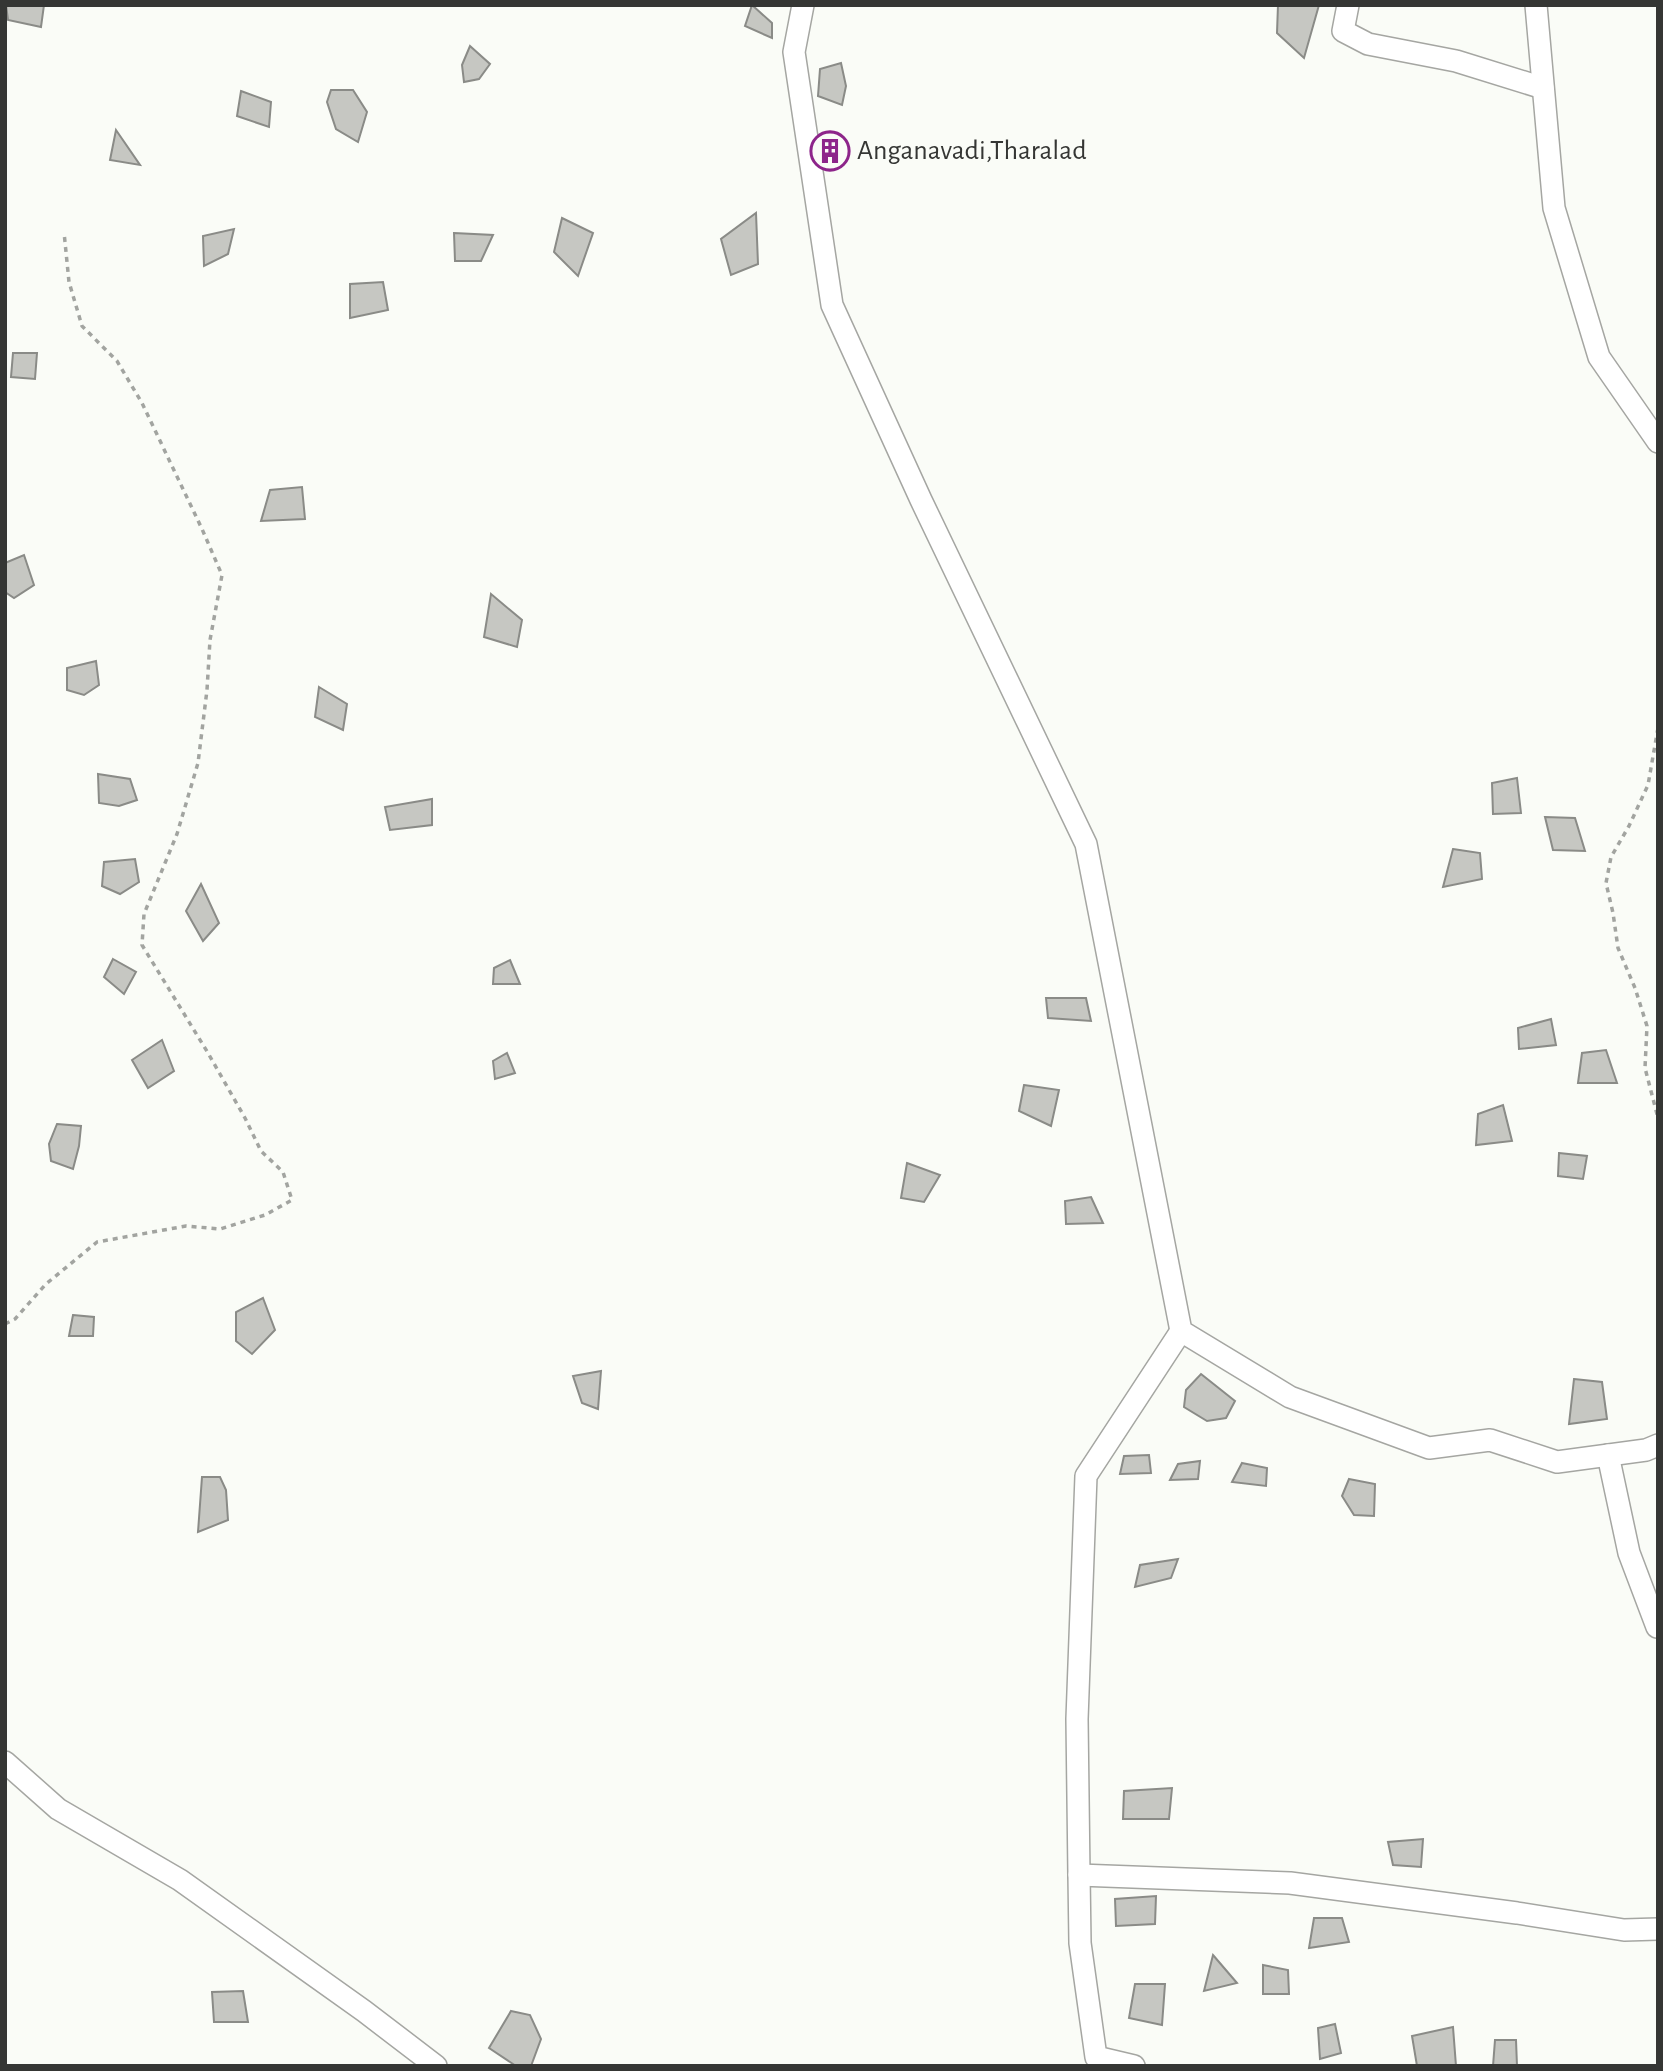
<svg xmlns="http://www.w3.org/2000/svg" width="1663" height="2071" font-family="'Alegreya Sans',sans-serif">
<style>
.building{fill:#c6c7c2;stroke:#8a8b87;stroke-width:2}
.lines{fill:none;stroke-linecap:round;stroke-linejoin:round}
.minor-casing{stroke:#a5a6a2;stroke-width:24}
.path{stroke:#a2a4a0;stroke-width:3.5;stroke-dasharray:5 5;stroke-linecap:butt}
.minor{stroke:#fff;stroke-width:21}
.labels{text-anchor:middle;dominant-baseline:central;stroke-width:5;stroke-linejoin:round;paint-order:stroke}
.poi-label{font-size:28px;fill:#353634;stroke:#fafcf7;text-anchor:start}
</style>
<rect width="100%" height="100%" fill="#fafcf7"/>
<!-- building -->
<g class="building">
<polygon points="6,5 44,5 41,27 8,20"/>
<polygon points="752,5 772,23 772,38 745,26"/>
<polygon points="1278,5 1319,5 1304,58 1277,33"/>
<polygon points="470,46 490,64 479,79 464,82 462,65"/>
<polygon points="841,63 846,86 842,105 818,96 820,69"/>
<polygon points="331,90 353,90 367,112 358,142 336,129 327,102"/>
<polygon points="241,91 271,102 269,127 237,116"/>
<polygon points="116,130 140,165 110,160"/>
<polygon points="821,142 841,142 841,159 823,159"/>
<polygon points="756,213 758,264 731,275 721,239"/>
<polygon points="562,218 593,233 578,276 554,252"/>
<polygon points="234,229 228,254 204,266 203,236"/>
<polygon points="454,233 493,235 481,261 455,261"/>
<polygon points="383,282 388,310 350,318 350,284"/>
<polygon points="13,353 37,353 35,379 11,377"/>
<polygon points="302,487 305,519 261,521 270,490"/>
<polygon points="24,555 34,585 14,598 5,592 5,563"/>
<polygon points="491,594 522,620 517,647 484,637"/>
<polygon points="96,661 99,685 84,695 67,690 67,668"/>
<polygon points="319,687 347,704 343,730 315,717"/>
<polygon points="98,774 130,779 137,800 119,806 99,803"/>
<polygon points="1517,778 1521,813 1493,814 1492,783"/>
<polygon points="432,799 432,825 390,830 385,807"/>
<polygon points="1545,817 1575,818 1585,851 1553,850"/>
<polygon points="1453,849 1480,853 1482,879 1443,887"/>
<polygon points="135,859 139,882 120,894 102,886 104,862"/>
<polygon points="201,884 219,923 203,941 186,911"/>
<polygon points="113,959 136,972 124,994 104,977"/>
<polygon points="510,960 520,984 493,984 494,968"/>
<polygon points="1046,998 1086,998 1091,1021 1048,1018"/>
<polygon points="1551,1019 1556,1045 1519,1049 1518,1028"/>
<polygon points="162,1040 174,1071 148,1088 132,1060"/>
<polygon points="1606,1050 1617,1083 1578,1083 1582,1053"/>
<polygon points="507,1053 515,1073 495,1079 493,1061"/>
<polygon points="1024,1085 1059,1090 1051,1126 1019,1111"/>
<polygon points="1503,1105 1512,1141 1476,1145 1478,1114"/>
<polygon points="57,1124 81,1126 79,1146 73,1169 51,1161 49,1144"/>
<polygon points="1559,1153 1587,1156 1583,1179 1558,1176"/>
<polygon points="907,1163 940,1175 924,1202 901,1198"/>
<polygon points="1091,1197 1103,1223 1066,1224 1065,1201"/>
<polygon points="263,1298 275,1330 252,1354 236,1341 236,1312"/>
<polygon points="73,1315 94,1317 93,1336 69,1336"/>
<polygon points="601,1371 598,1409 582,1403 573,1376"/>
<polygon points="1201,1374 1235,1401 1226,1418 1207,1421 1184,1407 1186,1390"/>
<polygon points="1574,1379 1602,1382 1607,1419 1569,1424"/>
<polygon points="1149,1455 1151,1473 1120,1474 1124,1456"/>
<polygon points="1200,1461 1198,1479 1170,1480 1178,1464"/>
<polygon points="1242,1463 1267,1468 1266,1486 1232,1482"/>
<polygon points="202,1477 220,1477 226,1490 228,1520 198,1532"/>
<polygon points="1349,1479 1375,1484 1374,1516 1354,1515 1342,1496"/>
<polygon points="1178,1559 1171,1578 1135,1587 1140,1565"/>
<polygon points="1172,1788 1169,1819 1123,1819 1124,1791"/>
<polygon points="1423,1839 1421,1867 1393,1865 1388,1842"/>
<polygon points="1156,1896 1155,1924 1116,1926 1115,1899"/>
<polygon points="1314,1918 1342,1918 1349,1942 1309,1948"/>
<polygon points="1213,1955 1237,1983 1204,1991"/>
<polygon points="1263,1965 1288,1970 1289,1994 1263,1994"/>
<polygon points="1135,1984 1165,1984 1162,2025 1129,2018"/>
<polygon points="243,1991 248,2022 214,2022 212,1992"/>
<polygon points="511,2011 530,2015 541,2039 531,2066 516,2066 489,2048"/>
<polygon points="1335,2024 1341,2053 1320,2059 1318,2028"/>
<polygon points="1453,2027 1456,2066 1417,2066 1412,2036"/>
<polygon points="1495,2040 1516,2040 1517,2066 1493,2066"/>
</g>
<g class="lines">
<!-- minor casing -->
<g class="minor-casing">
<g id="minor">
<polyline points="803,5 794,52 832,305 921,500 1086,844 1181,1331 1290,1397 1429,1448 1490,1440 1557,1462 1646,1450 1658,1445"/>
<polyline points="1348,5 1343,31 1368,44 1456,61 1543,88"/>
<polyline points="1536,5 1554,208 1599,357 1658,442"/>
<polyline points="1608,1455 1629,1553 1657,1627"/>
<polyline points="5,1762 58,1809 180,1880 364,2011 436,2066"/>
<polyline points="1079,1875 1290,1883 1517,1913 1624,1930 1658,1929"/>
<polyline points="1134,2066 1096,2057 1080,1943 1079,1875 1077,1719 1086,1476 1181,1331"/>
</g>
</g>
<!-- path -->
<g class="path">
<polyline points="1658,728 1648,785 1629,826 1611,857 1606,883 1613,913 1618,948 1635,988 1647,1026 1645,1068 1658,1118"/>
<polyline points="5,1324 15,1319 46,1284 97,1242 186,1226 220,1229 265,1215 292,1200 283,1172 261,1151 245,1118 208,1053 142,945 144,914 177,834 198,763 207,690 210,640 222,575 202,529 142,403 117,361 82,326 69,282 64,232"/>
</g>
<!-- minor -->
<use href="#minor" class="minor"/>
</g>
<!-- icons -->
<defs>
<g id="building-ring" transform="scale(2.0125)"><circle r="9.5" fill="#fafcf7" stroke="#8d258a" stroke-width="1.5"/><path d="M-4-6H4V6H1V3H-1V6H-4ZM-2.5-4.3h1.7v1.8h-1.7ZM.8-4.3h1.7v1.8H.8ZM-2.5-1h1.7V.8h-1.7ZM.8-1h1.7V.8H.8Z" fill="#8d258a"/></g>
</defs>
<g fill-rule="evenodd">
<use href="#building-ring" x="830" y="151"/>
</g>
<g class="labels">
<!-- poi labels -->
<g class="poi-label">
<text x="857" y="151">Anganavadi,Tharalad</text>
</g>
</g>
<!-- border -->
<rect width="1663" height="2071" fill="none" stroke="#353634" stroke-width="14"/>
</svg>
